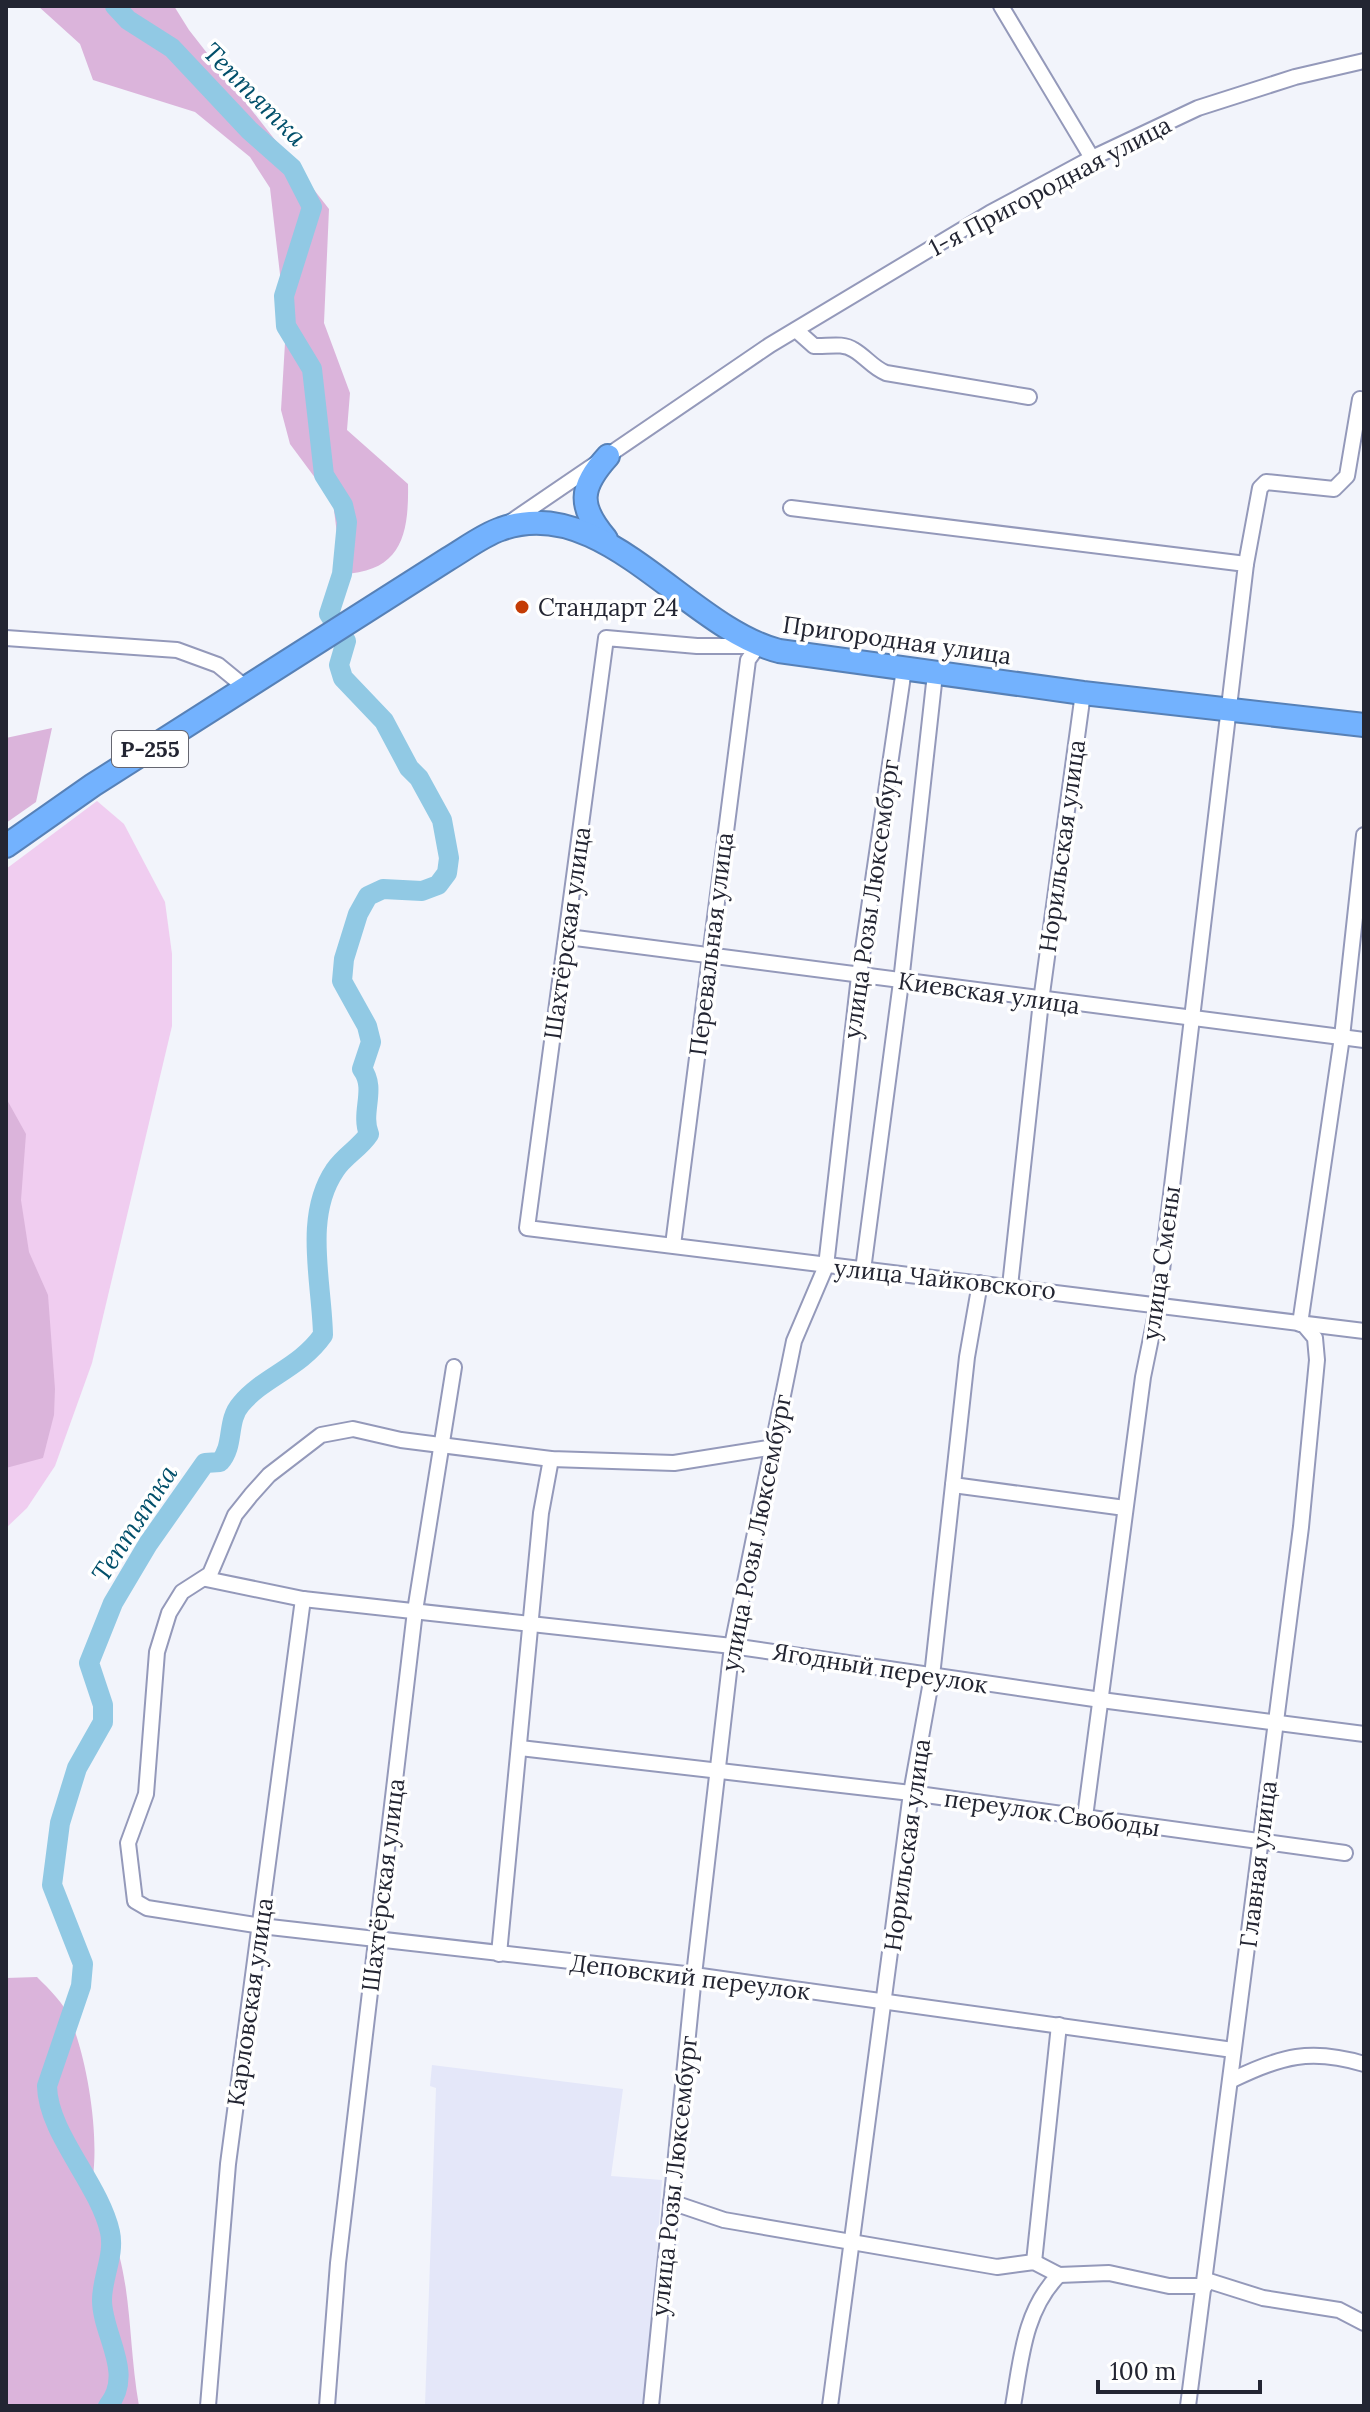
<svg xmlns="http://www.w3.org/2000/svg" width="1370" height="2412" font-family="Lora,serif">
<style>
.built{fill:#e4e7f9}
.green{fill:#f0cdf0}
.forest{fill:#dbb4db}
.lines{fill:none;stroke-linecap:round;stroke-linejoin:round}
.river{stroke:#91c9e4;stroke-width:20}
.minor-casing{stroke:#9499ba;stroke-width:18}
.highway-casing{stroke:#5781b7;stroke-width:26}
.minor{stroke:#fff;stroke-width:14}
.highway{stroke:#73b2fe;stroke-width:22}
.poi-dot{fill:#c43c06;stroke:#fff;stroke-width:3}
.labels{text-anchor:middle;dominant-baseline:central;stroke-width:7;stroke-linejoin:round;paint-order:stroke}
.shield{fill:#fff;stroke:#656670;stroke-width:2}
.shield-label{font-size:22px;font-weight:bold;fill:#232532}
.street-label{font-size:24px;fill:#232532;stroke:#fff}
.poi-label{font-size:24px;fill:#232532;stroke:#fff;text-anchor:start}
.water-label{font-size:26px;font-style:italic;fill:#014f6a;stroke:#fff}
</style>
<rect width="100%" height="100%" fill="#f2f4fb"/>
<!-- built -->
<polygon class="built" points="432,2065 623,2089 611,2176 662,2180 646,2406 425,2406 436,2088 430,2086"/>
<!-- green -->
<polygon class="green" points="97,801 124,824 165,902 172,954 172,1026 92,1363 55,1466 27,1508 6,1528 6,869"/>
<!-- forest -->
<g class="forest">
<path d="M38 6H174L189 30 329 209 324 323 350 393 347 430 408 484C409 535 401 572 342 574L333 502 290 444 281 410 286 326 270 188 250 157 195 112 93 80 80 44Z"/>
<polygon points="52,728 36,802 6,823 6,738"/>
<polygon points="6,1098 26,1134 21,1200 29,1252 48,1295 55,1389 54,1415 43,1458 6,1468"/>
<path d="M37 1977C50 1990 64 2003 71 2021 88 2062 101 2144 91 2187 136 2263 125 2324 139 2406H6V1978Z"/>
</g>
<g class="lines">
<!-- river -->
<path class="river" d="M108 2406C135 2373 102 2335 102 2300 102 2277 115 2255 110 2232 99 2183 48 2134 47 2086L81 1986 83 1964 52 1885 60 1823 77 1768 103 1722V1705L89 1663 113 1603 148 1544 205 1463 220 1462C235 1445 226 1421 241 1404 263 1377 300 1368 323 1335 322 1282 303 1217 335 1170 344 1156 360 1148 369 1134 360 1112 377 1089 362 1069L371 1042 367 1026 342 981 344 959 358 914 368 896 383 889 422 891 438 885 447 873 449 858 442 820 419 778 409 768 384 721 343 678 339 665 346 641 329 614 342 574 347 522 343 505 324 475 312 369 286 326 284 296 312 207 292 168 249 130 172 48 128 20 115 6"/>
<!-- minor casing -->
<g class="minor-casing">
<g id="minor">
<polyline points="1001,6 1092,158"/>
<path d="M796 330 814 346C827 347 842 342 854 350 866 357 873 368 886 373L1029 397"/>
<polyline points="791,508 1246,564 1158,1304 1143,1377 1085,1817"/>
<polyline points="509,523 770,345 990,213 1092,158 1198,108 1295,77 1364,61"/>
<polyline points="1246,564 1260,488 1266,482 1334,489 1347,476 1360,399"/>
<polyline points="6,638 177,650 218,665 246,688"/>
<polyline points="754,646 697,646 606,638 527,1228 1364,1331"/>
<polyline points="568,937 1364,1040"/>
<polyline points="673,1245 748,660 758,646"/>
<polyline points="863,1270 901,982 935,674"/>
<polyline points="1010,1286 1041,1001 1083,693"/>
<polyline points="1300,1324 1342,1037 1364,835"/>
<polyline points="774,1447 674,1463 551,1459 401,1440 353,1429 321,1435 269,1475 251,1495 235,1515 210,1574 182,1592 169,1613 157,1652 146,1794 128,1843 135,1901 147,1908 261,1926 694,1975 1233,2050"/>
<polyline points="953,1485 1125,1508"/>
<polyline points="206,1579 303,1599 732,1646 1101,1700 1364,1734"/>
<polyline points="520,1748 911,1793 1345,1853"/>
<polyline points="499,1954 541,1513 551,1459"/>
<path d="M1232 2080C1281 2056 1311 2048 1364 2064"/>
<polyline points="671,2202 724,2220 997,2267 1034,2262 1059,2275 1109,2273 1169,2286 1205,2286"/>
<polyline points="1034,2262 1059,2025"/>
<polyline points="1206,2280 1263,2298 1339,2310 1364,2323"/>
<polyline points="208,2406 228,2164 303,1599"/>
<polyline points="327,2406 338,2263 415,1611 454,1367"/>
<polyline points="651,2406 694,1975 732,1646 794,1341 826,1266 859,976 904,669"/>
<polyline points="830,2406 911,1793 932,1676 967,1357 980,1283"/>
<path d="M1013 2406C1021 2360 1024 2310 1059 2275"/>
<polyline points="1188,2406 1301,1527 1317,1360 1315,1338 1304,1325"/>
</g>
</g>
<!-- highway casing -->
<g class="highway-casing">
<g id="highway">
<path d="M606 539C578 506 579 488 608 456"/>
<path d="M6 846 93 785 448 559C465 549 483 535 501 529 603 492 686 627 779 651L1083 693 1364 725"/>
</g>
</g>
<!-- minor -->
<use href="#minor" class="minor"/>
<!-- highway -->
<use href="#highway" class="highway"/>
</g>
<!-- markers -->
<circle class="poi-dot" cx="522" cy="607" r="8"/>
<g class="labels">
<!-- shield labels -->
<rect class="shield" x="112" y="731" width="76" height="36" rx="6"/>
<g class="shield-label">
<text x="150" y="749">Р-255</text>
</g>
<!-- street labels -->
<g class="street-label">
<text transform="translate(1050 186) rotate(-28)">1-я Пригородная улица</text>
<text transform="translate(897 640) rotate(8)">Пригородная улица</text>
<text transform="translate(1062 846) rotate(-82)">Норильская улица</text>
<text transform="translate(871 899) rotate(-82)">улица Розы Люксембург</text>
<text transform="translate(567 933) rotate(-82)">Шахтёрская улица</text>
<text transform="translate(711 944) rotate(-83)">Перевальная улица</text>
<text transform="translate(989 993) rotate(8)">Киевская улица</text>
<text transform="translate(1161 1263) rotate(-82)">улица Смены</text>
<text transform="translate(945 1279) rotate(6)">улица Чайковского</text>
<text transform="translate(756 1533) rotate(-79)">улица Розы Люксембург</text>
<text transform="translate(880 1668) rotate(9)">Ягодный переулок</text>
<text transform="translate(1052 1813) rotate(8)">переулок Свободы</text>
<text transform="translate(907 1845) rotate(-82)">Норильская улица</text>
<text transform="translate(1258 1864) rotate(-83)">Главная улица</text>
<text transform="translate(383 1885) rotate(-83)">Шахтёрская улица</text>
<text transform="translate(690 1977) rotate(7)">Деповский переулок</text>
<text transform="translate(250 2002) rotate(-82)">Карловская улица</text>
<text transform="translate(674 2176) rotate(-84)">улица Розы Люксембург</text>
</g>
<!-- poi labels -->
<g class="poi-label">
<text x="538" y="607">Стандарт 24</text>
</g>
<!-- water labels -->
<g class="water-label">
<text transform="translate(255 94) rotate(45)">Тептятка</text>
<text transform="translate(134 1523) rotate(-57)">Тептятка</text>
</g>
</g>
<!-- border -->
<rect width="1370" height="2412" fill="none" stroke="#232532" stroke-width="16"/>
<!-- scale -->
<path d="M1098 2380v12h162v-12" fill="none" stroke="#232532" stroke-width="4"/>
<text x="1110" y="2380" font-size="24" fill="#232532" stroke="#ffffff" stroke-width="6" paint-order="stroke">100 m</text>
</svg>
